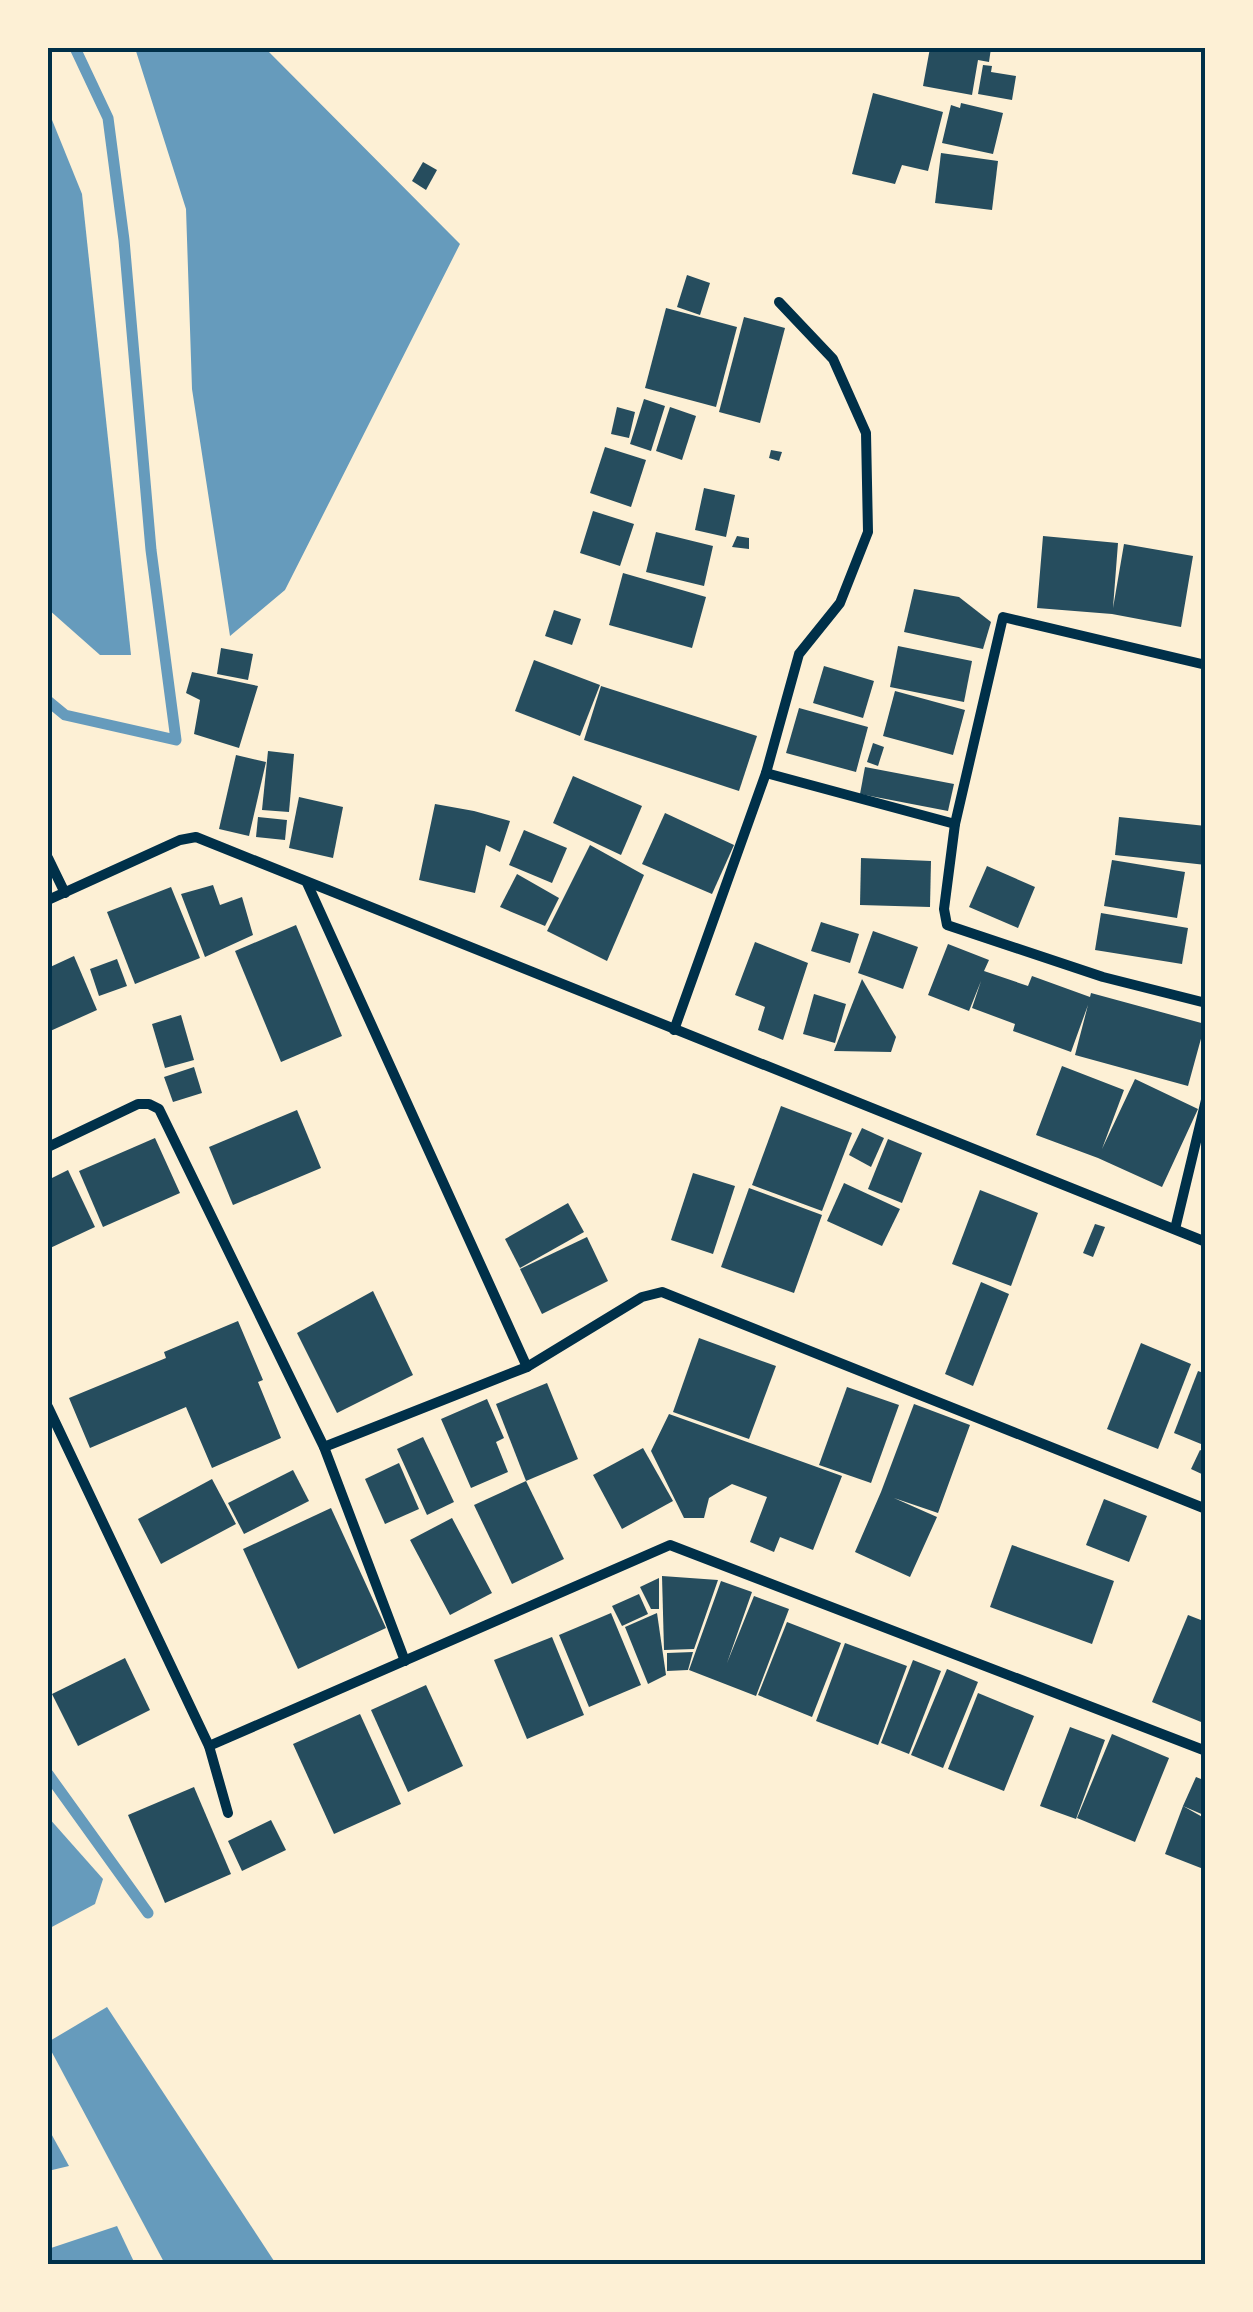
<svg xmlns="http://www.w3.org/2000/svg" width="1253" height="2312" font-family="'Exo 2',sans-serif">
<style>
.water{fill:#669bbc}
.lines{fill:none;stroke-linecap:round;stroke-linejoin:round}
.stream{stroke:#669bbc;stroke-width:11}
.building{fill:#264d5e}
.minor{stroke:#003049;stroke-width:10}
.neatline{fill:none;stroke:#003049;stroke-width:4}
</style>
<rect width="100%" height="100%" fill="#fdf0d5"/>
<!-- water -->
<g class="water">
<polygon points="135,48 265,48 460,244 285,590 230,636 192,389 186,209"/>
<polygon points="48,110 82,194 131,655 100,655 48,609"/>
<polygon points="48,1817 103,1879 95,1904 48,1929"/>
<polygon points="107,2007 276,2264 165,2264 48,2045 48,2042"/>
<polygon points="48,2128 69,2166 48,2171"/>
<polygon points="117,2226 135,2264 48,2264 48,2249"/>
</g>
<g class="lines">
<!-- stream -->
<g class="stream">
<polyline points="48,701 65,715 176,740 151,550 124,240 108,118 75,48"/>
<polyline points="48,1774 148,1913"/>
</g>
</g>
<!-- building -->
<g class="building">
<polygon points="930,48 991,48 989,62 978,60 972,95 923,86"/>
<polygon points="983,65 992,66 991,72 1016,76 1012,100 978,94"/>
<polygon points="873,93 943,112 928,171 902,165 895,184 852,174"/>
<polygon points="961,103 1003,113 993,154 942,143 951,105 960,108"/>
<polygon points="941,153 998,161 992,210 935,203"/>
<polygon points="423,162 437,170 426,190 412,181"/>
<polygon points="687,275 710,283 700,315 677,307"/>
<polygon points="666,308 737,327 716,407 645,388"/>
<polygon points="744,317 785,328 760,423 719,412"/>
<polygon points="644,399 665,406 651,451 630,444"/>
<polygon points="617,407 635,412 629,438 611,434"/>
<polygon points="670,407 696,416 682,460 656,451"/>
<polygon points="605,447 646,460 631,507 590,493"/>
<polygon points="771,450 782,452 779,461 769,458"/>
<polygon points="704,488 735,495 726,537 695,530"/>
<polygon points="593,511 634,524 620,566 580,553"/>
<polygon points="656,532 713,546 704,586 646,572"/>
<polygon points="737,536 749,538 749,549 732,547"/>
<polygon points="1043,536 1118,543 1113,608 1124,544 1193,556 1181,627 1112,614 1037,608"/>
<polygon points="623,573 706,597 692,648 609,625"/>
<polygon points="914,589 959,597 991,622 983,649 904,632"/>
<polygon points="554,610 581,619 572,645 545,636"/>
<polygon points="898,646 972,661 964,702 890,687"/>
<polygon points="221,648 253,654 248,680 217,674"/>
<polygon points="534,660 600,685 580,736 515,711"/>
<polygon points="824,666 874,681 863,718 813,703"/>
<polygon points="192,672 258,686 239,748 194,734 200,700 186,693"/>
<polygon points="601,686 757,736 739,791 584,740"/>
<polygon points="895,691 965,710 953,755 883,736"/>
<polygon points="799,708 868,727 856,772 786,753"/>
<polygon points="873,743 884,747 878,766 867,762"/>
<polygon points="268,751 294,754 289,812 262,810"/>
<polygon points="236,755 266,762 249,836 219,829"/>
<polygon points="865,767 954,784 948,811 860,794"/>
<polygon points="573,776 642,806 621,855 553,823"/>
<polygon points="299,797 343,807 333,858 289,848"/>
<polygon points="435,804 474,811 510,821 500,852 486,845 475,893 419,880"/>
<polygon points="665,813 734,845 712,894 642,864"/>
<polygon points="258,817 287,820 285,840 256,837"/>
<polygon points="1119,817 1206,826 1206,865 1115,855"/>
<polygon points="524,830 567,848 552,883 509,865"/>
<polygon points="590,845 644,875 607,961 547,931"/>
<polygon points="861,858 931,861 930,907 860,905"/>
<polygon points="1112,860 1185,872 1177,918 1104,906"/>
<polygon points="987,866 1035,887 1018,928 969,907"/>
<polygon points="517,874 559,898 545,926 500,907"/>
<polygon points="213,885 220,905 242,897 253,935 205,957 181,894"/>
<polygon points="171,887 200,958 135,984 107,912"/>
<polygon points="1101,913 1188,928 1182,964 1095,950"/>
<polygon points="821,922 859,934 850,963 811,951"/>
<polygon points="296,925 342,1036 281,1062 235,951"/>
<polygon points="873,931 918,947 903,989 858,973"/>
<polygon points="755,942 808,963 783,1040 758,1030 765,1007 735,995"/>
<polygon points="948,944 989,960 984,971 1028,986 1032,976 1090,997 1091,993 1205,1024 1188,1086 1075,1055 1088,1005 1071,1052 1013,1031 1015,1024 972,1008 981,981 969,1011 928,995"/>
<polygon points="74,956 97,1010 48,1032 48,968"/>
<polygon points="117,959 127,986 99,996 90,969"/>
<polygon points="862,979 896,1037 891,1052 834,1051"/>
<polygon points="814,994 846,1004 835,1043 803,1034"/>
<polygon points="181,1015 194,1060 165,1068 152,1024"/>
<polygon points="1062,1066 1124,1090 1102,1149 1135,1079 1198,1109 1162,1187 1098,1158 1036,1135"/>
<polygon points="194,1067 202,1093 173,1102 164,1077"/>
<polygon points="781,1106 852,1133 822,1211 752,1185"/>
<polygon points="297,1110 321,1168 233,1205 209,1147"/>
<polygon points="862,1128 884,1138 871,1167 849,1155"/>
<polygon points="155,1138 180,1193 103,1227 79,1171"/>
<polygon points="888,1139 922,1153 902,1203 868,1189"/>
<polygon points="68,1170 95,1227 48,1249 48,1180"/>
<polygon points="693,1173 735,1186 713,1254 671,1240"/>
<polygon points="844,1183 900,1209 882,1246 827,1221"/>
<polygon points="749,1188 822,1215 794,1293 721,1267"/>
<polygon points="980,1190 1038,1213 1011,1286 952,1264"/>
<polygon points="568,1203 584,1232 520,1268 505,1239"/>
<polygon points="1095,1224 1105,1227 1093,1257 1083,1253"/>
<polygon points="587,1237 608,1281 542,1314 520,1269"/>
<polygon points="981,1282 1009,1294 973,1386 945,1374"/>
<polygon points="373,1291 413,1375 337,1413 297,1333"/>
<polygon points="238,1321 263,1380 258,1382 281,1438 212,1468 186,1407 90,1448 69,1398 166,1358 164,1352"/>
<polygon points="699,1338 776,1366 749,1439 673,1412"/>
<polygon points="1141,1343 1191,1364 1158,1449 1107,1429"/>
<polygon points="1198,1371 1206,1374 1206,1446 1174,1433"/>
<polygon points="547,1383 578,1459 526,1481 496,1404"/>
<polygon points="847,1387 899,1405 871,1483 819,1465"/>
<polygon points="487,1399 504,1438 496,1442 508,1472 471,1488 441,1419"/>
<polygon points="914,1404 970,1425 938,1513 894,1498 937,1517 910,1577 855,1552 881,1492"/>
<polygon points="669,1414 842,1476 813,1550 780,1537 774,1552 750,1542 767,1497 732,1484 709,1498 704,1518 684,1518 651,1451"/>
<polygon points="423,1437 454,1502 427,1515 397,1449"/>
<polygon points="643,1448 673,1501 622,1529 593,1475"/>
<polygon points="1200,1450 1206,1453 1206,1476 1191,1469"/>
<polygon points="399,1463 419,1509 385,1524 365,1479"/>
<polygon points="293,1470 309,1501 244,1534 228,1503"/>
<polygon points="212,1479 236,1524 161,1564 138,1519"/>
<polygon points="526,1481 564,1559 512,1584 474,1505"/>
<polygon points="1104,1499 1147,1516 1129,1562 1086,1545"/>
<polygon points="331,1508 386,1628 298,1669 243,1549"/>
<polygon points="452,1518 492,1593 450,1615 410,1540"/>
<polygon points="1012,1545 1114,1581 1092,1644 990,1607"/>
<polygon points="662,1576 718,1580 694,1649 664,1650"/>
<polygon points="659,1578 659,1609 651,1609 640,1587"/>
<polygon points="721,1581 752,1592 727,1663 754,1596 789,1609 756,1696 689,1670"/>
<polygon points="639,1594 648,1614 622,1626 612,1606"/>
<polygon points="611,1613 641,1685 589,1707 559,1635"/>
<polygon points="657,1613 666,1675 648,1684 625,1627"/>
<polygon points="1188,1615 1206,1622 1206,1724 1152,1702"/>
<polygon points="787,1622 841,1643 812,1717 758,1695"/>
<polygon points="552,1637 584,1715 527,1739 494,1660"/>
<polygon points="845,1643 907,1666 878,1745 816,1721"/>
<polygon points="693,1652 688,1670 667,1671 667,1653"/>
<polygon points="125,1658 150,1710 78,1746 52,1694"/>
<polygon points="913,1660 941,1671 909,1754 881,1743"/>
<polygon points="947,1669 978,1682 943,1768 911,1755"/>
<polygon points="426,1685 463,1766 408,1792 371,1710"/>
<polygon points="978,1693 1034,1716 1004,1791 948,1769"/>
<polygon points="360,1714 401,1804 334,1834 293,1744"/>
<polygon points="1070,1727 1105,1740 1076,1819 1040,1806"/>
<polygon points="1112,1734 1169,1758 1135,1842 1077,1818"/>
<polygon points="1196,1777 1206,1781 1206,1816 1183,1806 1206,1819 1206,1870 1165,1854 1183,1806"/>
<polygon points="194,1787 231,1874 165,1903 128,1815"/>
<polygon points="271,1820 286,1850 242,1871 228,1841"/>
</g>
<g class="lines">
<!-- minor -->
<g class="minor">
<polyline points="1206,665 1003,617 955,824 944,909 947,925 1103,977 1206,1003"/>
<polyline points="766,773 955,824"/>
<polyline points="48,858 65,893"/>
<polyline points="307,883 527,1367"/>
<polyline points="48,900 180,840 196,837 1206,1242"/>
<polyline points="674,1030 766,773 799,654 840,603 868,532 866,433 833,359 779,302"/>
<polyline points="48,1147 138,1104 149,1104 159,1109 324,1447 405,1661"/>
<polyline points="1175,1229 1206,1100"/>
<polyline points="48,1407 209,1746 228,1813"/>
<polyline points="324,1447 527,1367 642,1297 662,1292 1206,1509"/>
<polyline points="209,1746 670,1545 1206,1751"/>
</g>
</g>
<!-- border -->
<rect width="1253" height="2312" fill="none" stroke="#fdf0d5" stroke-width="100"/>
<rect x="50" y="50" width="1153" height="2212" class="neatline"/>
</svg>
